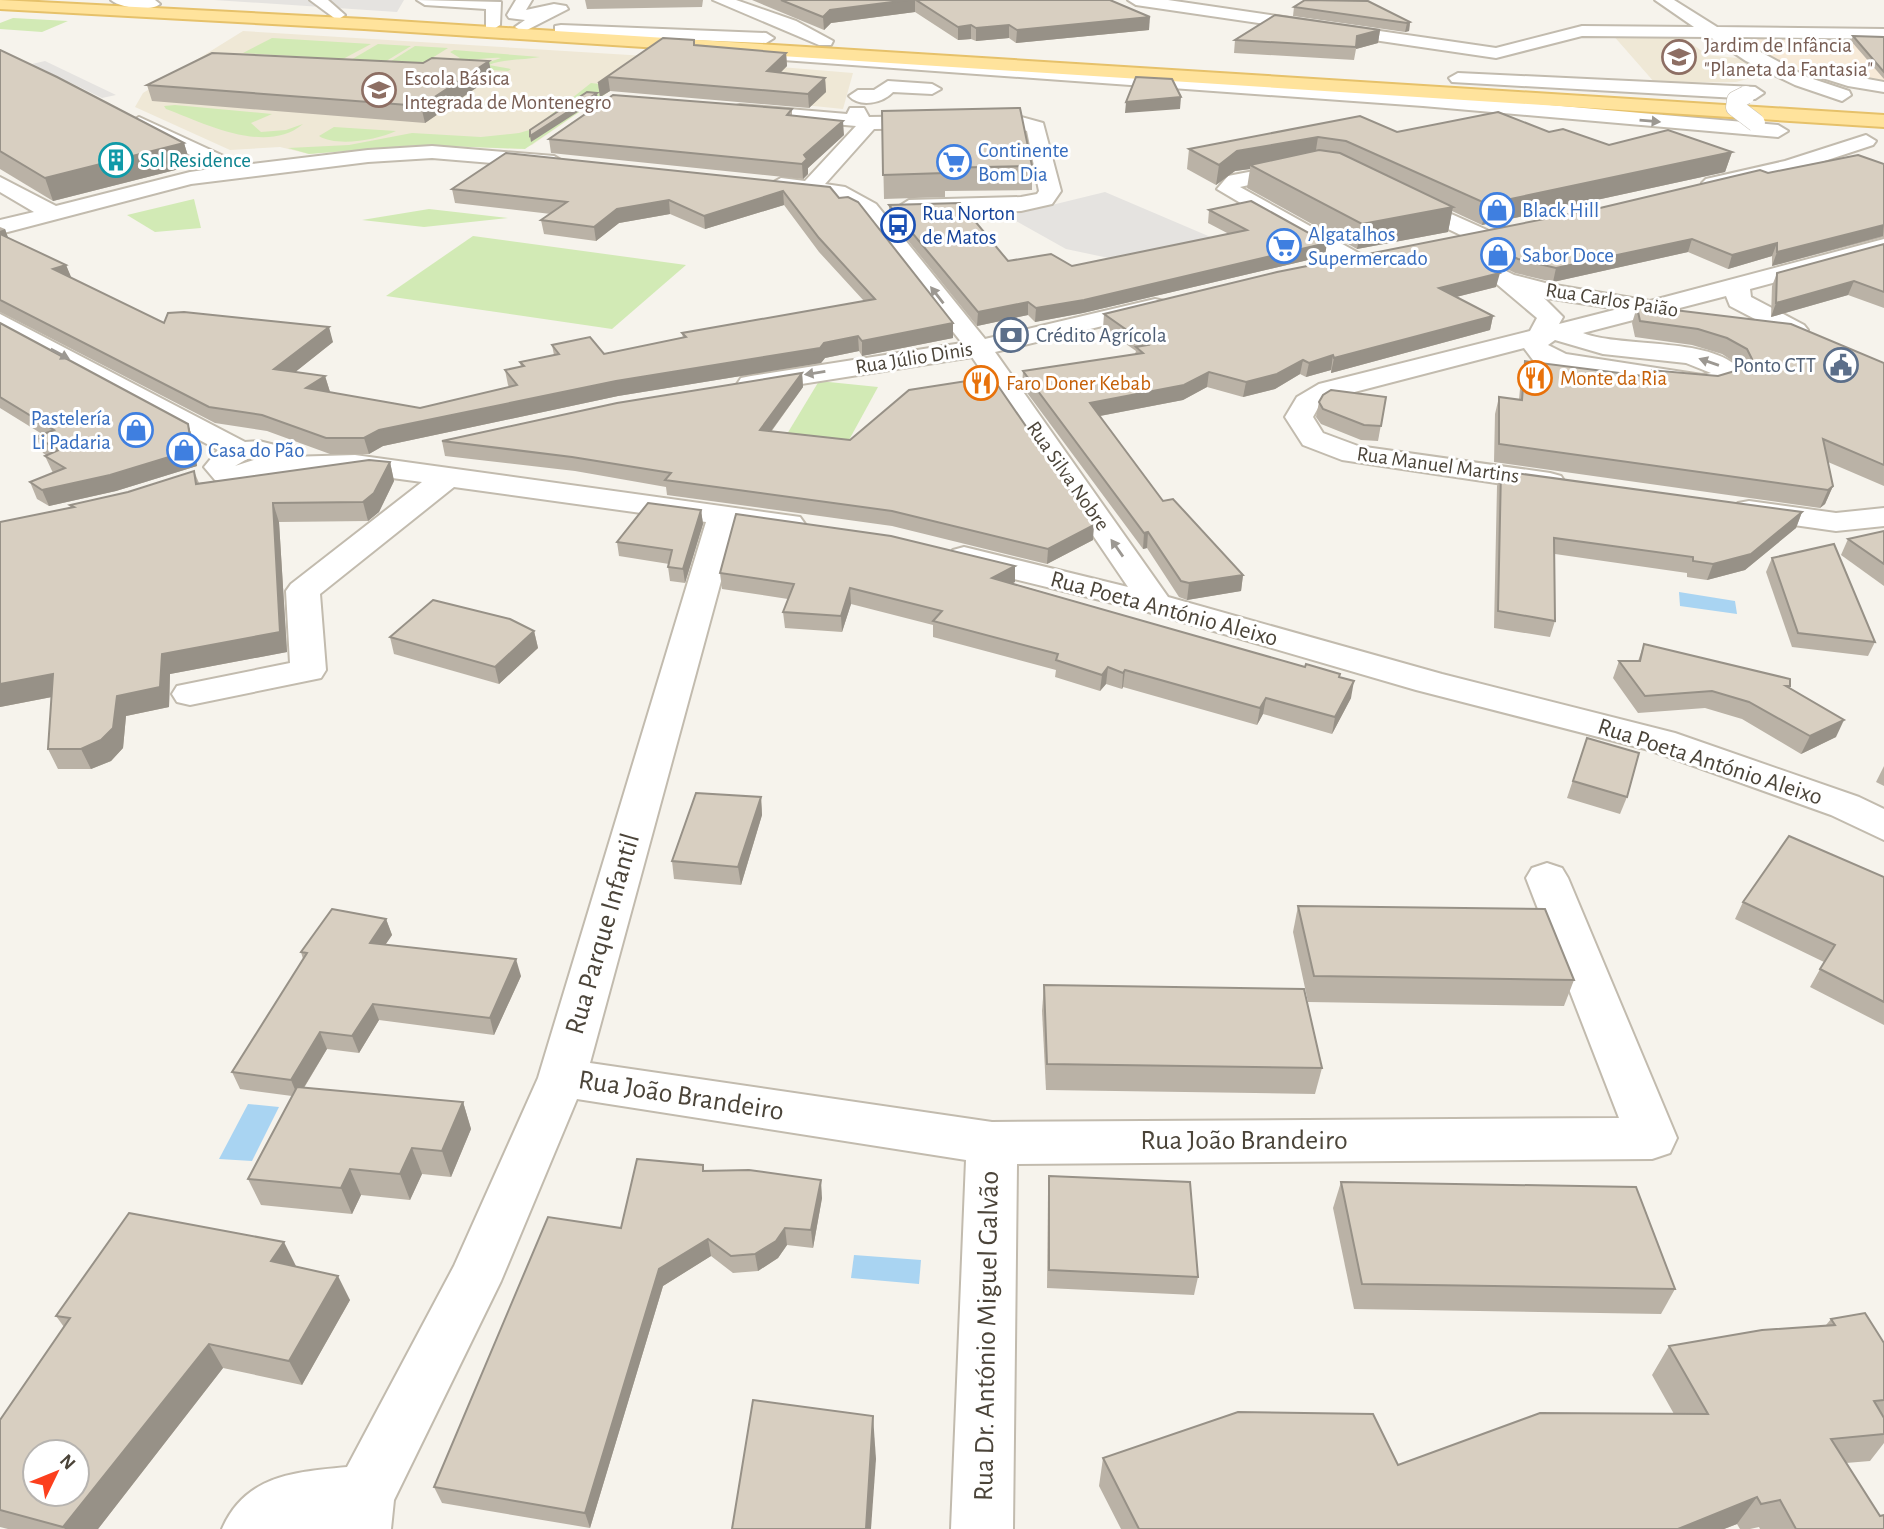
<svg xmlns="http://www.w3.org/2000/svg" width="1884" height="1529" font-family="'Alegreya Sans',sans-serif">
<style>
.commercial{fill:#f7ead8}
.education{fill:#efe8d6}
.green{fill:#d2eab5}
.parking{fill:#e5e3e0}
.water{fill:#a9d4f2}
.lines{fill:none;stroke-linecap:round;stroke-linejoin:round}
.minor-casing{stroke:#c2bbae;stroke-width:4}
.major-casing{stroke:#e6c16a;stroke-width:4}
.minor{fill:#fff;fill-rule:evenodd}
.major{fill:#ffe39c;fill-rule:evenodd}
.minor-bridge-casing{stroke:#c2bbae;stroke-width:19;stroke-linecap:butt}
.minor-bridge{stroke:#fff;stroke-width:18}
.wall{fill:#bab2a6}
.shaded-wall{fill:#979187}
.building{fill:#d8cfc1;stroke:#979187;stroke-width:2;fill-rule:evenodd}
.oneway{fill:#9c9892}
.labels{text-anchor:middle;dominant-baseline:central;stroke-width:6;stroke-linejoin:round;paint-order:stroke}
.far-education-label{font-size:21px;fill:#785e54;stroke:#fff;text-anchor:start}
.far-shop-label{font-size:21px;fill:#366cbe;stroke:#fff;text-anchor:start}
.far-culture-label{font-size:21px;fill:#0d838f;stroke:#fff;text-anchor:start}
.far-transit-label{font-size:21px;fill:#164399;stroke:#fff;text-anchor:start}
.far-street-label{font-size:21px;fill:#4b4439;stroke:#fff}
.far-service-label{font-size:21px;fill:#4e5e75;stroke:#fff;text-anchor:start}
.far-food-label{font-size:21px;fill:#c56008;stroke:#fff;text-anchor:start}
.street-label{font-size:24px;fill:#4b4439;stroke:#fff}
.near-street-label{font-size:28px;fill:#4b4439;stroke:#fff}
</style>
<rect width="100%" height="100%" fill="#f6f3ec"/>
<!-- commercial -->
<polygon class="commercial" points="1767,36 1884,38 1884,94 1802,77 1784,70 1747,44 1751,38"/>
<!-- education -->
<g class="education">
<polygon points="243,31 646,56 853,73 843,109 617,86 532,145 520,149 420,145 309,154 280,147 230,150 135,107 143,93"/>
<polygon points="1612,34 1680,35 1707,55 1747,59 1755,73 1751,78 1736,82 1655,83"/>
</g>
<!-- green -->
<g class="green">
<polygon points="13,18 68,21 42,32 0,29 0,23"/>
<polygon points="272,38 371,44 343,59 243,53"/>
<polygon points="378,44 411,46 383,63 349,61"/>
<polygon points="415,46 448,48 421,65 388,63"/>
<path d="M454 50 540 57C525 60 501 59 489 65L511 69 508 71 490 70 486 63 501 58C484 57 471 62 455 60L460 58 450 52Z"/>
<polygon points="591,83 617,86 525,149 420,145 309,154 288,148 349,145 412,133 481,137 519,133 533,129"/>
<path d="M175 105 272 114 251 123 261 132 286 130 303 124C266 155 206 124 166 109L164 106Z"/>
<path d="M334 127 396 131C378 140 336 147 319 136Z"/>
<polygon points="194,199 201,228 155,232 127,215"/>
<polygon points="429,209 508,218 424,227 362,220"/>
<polygon points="473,236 686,265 612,329 386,296"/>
<polygon points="819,381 878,387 843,451 781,444"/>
</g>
<!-- parking -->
<g class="parking">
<polygon points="214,0 404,0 397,12"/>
<polygon points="45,61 116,95 102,98 32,64"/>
<polygon points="1105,192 1220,241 1137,264 1066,249 1007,216"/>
</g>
<!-- water -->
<g class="water">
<polygon points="1679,592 1735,601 1737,614 1680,606"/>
<polygon points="248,1104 279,1107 252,1161 219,1159"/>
<polygon points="854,1255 921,1260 919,1284 851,1278"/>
</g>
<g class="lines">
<!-- minor casing -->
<g class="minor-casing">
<g id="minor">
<path d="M111 0H155L160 4C151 12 120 8 111 0Z"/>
<polygon points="310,0 328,0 345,15 337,20"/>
<polygon points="417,0 501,2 500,25 492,30 486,28 486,9 425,5"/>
<polygon points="516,0 532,0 526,10 554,4 566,6 568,9 523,32 515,27 525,20 509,18 507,15"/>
<polygon points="713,0 736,0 796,21 833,41 831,45 819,45"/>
<polygon points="1128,0 1168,0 1496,48 1582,26 1694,27 1655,0 1674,0 1717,27 1884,29 1884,39 1733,37 1807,77 1849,91 1851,95 1842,101 1795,85 1746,61 1710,37 1582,36 1496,58 1136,5"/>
<polygon points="561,25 766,33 774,38 766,43 555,34 555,26"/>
<polygon points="733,47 1423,94 1778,125 1788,131 1778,137 1423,106 727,56 724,52 727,48"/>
<polygon points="1819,66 1851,76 1884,82 1884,92 1848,86 1813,75 1810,71 1813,67"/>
<polygon points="1458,73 1755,87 1764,93 1755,99 1452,82 1449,78"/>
<path d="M888 81 932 84 941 89 932 94 893 92C883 103 860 108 849 96L858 90H874Z"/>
<polygon points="740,105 847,114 850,108 864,108 869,117 1014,115 1043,123 1061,191 1052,204 1021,211 909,214 898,207 909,200 1021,197 1037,194 1039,191 1027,131 1013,127 874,129 825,184 845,187 876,204 985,339 1155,299 1164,301 1167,306 1164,311 995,352 1168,597 1442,674 1675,733 1859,797 1884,809 1884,840 1831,815 1649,750 1416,690 1145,611 953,564 948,557 953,550 964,547 1128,587 972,357 751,392 741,390 737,384 741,378 751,376 962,343 860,214 831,198 781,190 770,184 781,178 805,181 856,126 733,115 731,111 733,107"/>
<polygon points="139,117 243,165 368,150 432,146 554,156 564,162 554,168 432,158 368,162 191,184 0,234 0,220 34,212 0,192 0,177 56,206 190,172 217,168 132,127 129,123"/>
<polygon points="1866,135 1876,141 1873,145 1797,170 1713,189 1702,183 1706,179 1785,161"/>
<polygon points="1300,162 1310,168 1307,172 1240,187 1362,255 1366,260 1362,265 1346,265 1217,189 1228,176"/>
<polygon points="1402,192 1487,230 1490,235 1487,240 1471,240 1394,203 1391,198 1394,193"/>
<path d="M1884 239V253L1750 289 1751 297 1804 325 1808 330 1804 335H1786L1730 306 1726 296 1583 333C1624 349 1717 335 1744 374L1733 385 1702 391 1561 369 1533 360 1524 348 1339 396 1318 408 1313 417 1323 433 1358 446 1550 473 1561 476 1565 482 1561 488 1550 491 1342 460 1303 445 1285 417 1297 397 1319 384 1530 331 1537 318 1492 280 1488 275 1492 270 1500 268 1514 275 1549 284 1650 301ZM1544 298H1547L1618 309 1559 324 1563 317ZM1555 340 1603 354 1686 363 1711 373 1702 375 1566 354 1548 345Z"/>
<path d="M0 314 245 442 259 441 283 447 289 457 355 455 800 517 805 524 800 531 789 533 736 526 590 1063 992 1122 1619 1118 1526 878 1532 868 1547 863 1562 868 1568 878 1677 1138 1670 1153 1652 1159 1017 1164 1013 1529H951L966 1160 577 1099 501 1281 394 1500 391 1529H222C245 1475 295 1472 347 1467L454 1266 538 1078 706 522 454 487 320 594 326 670 321 678 190 705 177 702 172 694 177 686 290 663 286 591 291 584 422 482 355 473 275 475 241 485 215 480 204 467 218 450 0 332ZM260 458 235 466 247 459Z"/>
<polygon points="1749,501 1836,513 1884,508 1884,526 1836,531 1738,517 1734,510 1738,503"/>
</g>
</g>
<!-- major casing -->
<g class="major-casing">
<polygon id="major" points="0,0 364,19 1884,115 1884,127 364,29 0,9"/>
</g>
<!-- minor -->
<use href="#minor" class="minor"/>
<!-- major -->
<use href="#major" class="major"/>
<!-- minor-bridge casing -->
<g class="minor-bridge-casing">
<polyline id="minor-bridge" points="1746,95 1736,100 1735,107 1756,123"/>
</g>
<!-- minor-bridge -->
<use href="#minor-bridge" class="minor-bridge"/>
</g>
<!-- wall -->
<g class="wall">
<polygon points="585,0 703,0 702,7 587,9"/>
<polygon points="752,0 1110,0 1149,30 1016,43 1009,38 976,41 971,39 958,40 915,12 831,23 824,30"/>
<polygon points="1294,7 1410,22 1409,31 1405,32 1293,16"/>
<polygon points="1380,30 1378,43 1356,49 1354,60 1234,53 1235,40"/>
<polygon points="1853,36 1884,37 1884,79 1851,41"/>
<polygon points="663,38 695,45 786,53 787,66 780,73 825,78 826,92 809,108 610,91 600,97 598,83"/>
<polygon points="0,50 184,143 191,166 53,201 0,169"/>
<polygon points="492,77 425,123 152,101 147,85"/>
<polygon points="792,109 792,115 844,135 808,168 808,174 803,179 551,153 549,139"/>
<polygon points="882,111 1032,166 1032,190 945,191 945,197 884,199"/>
<polygon points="1360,116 1397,132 1549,132 1609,145 1732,152 1725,172 1482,225 1452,211 1448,232 1357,249 1247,188 1250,169 1235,171 1216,185 1187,169 1189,149"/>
<polygon points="1884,164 1884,237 1772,266 1772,256 1728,269 1688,252 1553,282 1515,273 1501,266 1494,267 1496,287 1456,297 1493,316 1490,330 1331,373 1331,370 1306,377 1300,374 1275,389 1243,397 1207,387 1183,400 1100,416 1163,501 1243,575 1241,591 1187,600 1179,597 1147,548 1143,549 1022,386 1023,371 1135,354 1136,351 1103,328 1104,314 1768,173"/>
<polygon points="830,187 953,323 953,338 862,356 859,351 825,358 821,363 618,396 383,446 369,454 330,454 267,431 215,423 0,312 0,227 5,229 8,238 66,265 71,278 164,323 333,342 295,372 325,376 330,392 329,392 420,408 509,387 508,385 505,370 521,367 520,362 554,355 552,345 604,354 683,338 682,333 864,301 819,252 784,205 705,229 670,214 619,223 596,241 544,234 541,220 551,214 455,203 452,189"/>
<polygon points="889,205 1008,261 1072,266 1229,234 1208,223 1209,210 1325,256 1083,313 1035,322 1028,315 977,326 889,217"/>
<polygon points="1884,244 1884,308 1848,295 1771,317 1772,286 1777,273"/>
<polygon points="1637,307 1884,363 1884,486 1828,462 1833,486 1825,504 1820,508 1494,462 1495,414 1499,397 1519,400 1521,377 1525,361 1648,377 1650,370 1718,376 1738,370 1742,367 1722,354 1692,345 1635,337 1632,323"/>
<polygon points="0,323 188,424 193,440 197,466 116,491 49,506 37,499 30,482 53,473 45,456 46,455 43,453 36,437 42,434 0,408"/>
<polygon points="802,373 803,387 771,432 1093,540 1047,564 892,526 667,495 666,487 575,471 445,456 442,441"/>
<polygon points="1386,397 1378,441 1361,440 1321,424 1316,417 1319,402"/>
<polygon points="390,462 394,481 379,512 368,521 279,522 287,652 170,674 169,707 126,716 123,748 111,761 91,769 58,769 48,749 52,697 0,707 0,522 71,508 70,505 128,492 194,471 199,483"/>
<polygon points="1501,471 1802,512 1796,528 1745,570 1707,580 1687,577 1687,573 1555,554 1555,621 1550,637 1494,628 1497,486"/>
<polygon points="701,510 703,524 685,583 670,581 668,567 669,564 619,556 617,542"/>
<polygon points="1884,531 1884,586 1841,555 1848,539"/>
<polygon points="1772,558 1875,642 1868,656 1792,647 1766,572"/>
<polygon points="720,573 1015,582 1012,583 1339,677 1351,698 1332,734 1263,714 1257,725 1123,687 1122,689 1106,684 1100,691 1055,677 1056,670 933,637 933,625 851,604 842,632 785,628 783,612 788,599 722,589"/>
<polygon points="534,631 538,648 499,684 394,654 390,637"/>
<polygon points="1644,644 1790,686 1789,688 1836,737 1801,754 1742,719 1705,708 1638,713 1613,678 1619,661 1638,661"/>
<polygon points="1587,738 1627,797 1620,814 1567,798"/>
<polygon points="1884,766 1884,786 1876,782"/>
<polygon points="761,797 762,815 741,885 674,879 672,861"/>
<polygon points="1884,877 1884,1025 1810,987 1824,962 1735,919 1743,902"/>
<polygon points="1298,906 1574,980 1564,1006 1308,1002 1293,932"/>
<polygon points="386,919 392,935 385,945 521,976 494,1035 379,1020 359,1053 327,1049 304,1088 463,1102 471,1129 451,1177 422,1174 410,1200 361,1195 352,1214 261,1205 248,1179 292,1096 240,1089 232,1072 303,959 301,952"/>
<polygon points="1044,985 1322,1068 1315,1094 1046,1090 1042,1011"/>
<polygon points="704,1171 822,1198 813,1248 787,1245 778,1258 758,1271 733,1273 711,1256 663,1286 590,1528 442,1503 434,1487 621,1228"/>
<polygon points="1049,1176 1198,1277 1194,1295 1047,1288 1048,1193"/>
<polygon points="1341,1182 1675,1289 1661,1314 1354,1309 1333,1208"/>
<polygon points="296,1266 350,1300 302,1385 223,1368 98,1529 8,1529 0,1527 0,1420 64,1327 56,1316"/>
<polygon points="1831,1319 1884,1343 1884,1443 1870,1461 1846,1463 1884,1529 1760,1529 1759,1527 1750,1529 1740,1529 1737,1524 1724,1529 1121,1529 1099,1486 1103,1458 1398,1465 1674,1414 1652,1375 1669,1346 1826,1325"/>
</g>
<!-- shaded-wall -->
<g class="shaded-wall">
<polygon points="908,0 915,0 915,12 831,23 824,30 823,17 830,10"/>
<polygon points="1150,17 1149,30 1016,43 1017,30"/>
<polygon points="1410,22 1409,31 1405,32 1407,23"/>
<polygon points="971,25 971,39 958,40 958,27"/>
<polygon points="1009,25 1009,38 976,41 976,28"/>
<polygon points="1380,30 1378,43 1356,49 1357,36"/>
<polygon points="786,53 787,66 768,85 767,71"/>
<polygon points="489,61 492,77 425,123 421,106"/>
<polygon points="608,77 610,91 600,97 598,83"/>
<polygon points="825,78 826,92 809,108 808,94"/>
<polygon points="597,93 598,99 531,142 530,136"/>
<polygon points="1181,97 1180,109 1125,113 1126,102"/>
<polygon points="843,121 844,135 808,168 808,174 803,179 802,164 804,155"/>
<polygon points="1318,137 1315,156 1250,165 1250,169 1235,171 1216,185 1219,165 1237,151"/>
<polygon points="184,143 191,166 53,201 45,178"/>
<polygon points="1732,152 1725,172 1482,225 1487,204"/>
<polygon points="783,191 784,205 705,229 704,216"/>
<polygon points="669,200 670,214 619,223 596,241 594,227 617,209"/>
<polygon points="1453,207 1448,232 1357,249 1362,224"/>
<polygon points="1884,225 1883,236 1772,266 1777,252"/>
<polygon points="5,229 10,243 0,245 0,231"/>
<polygon points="1692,239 1688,252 1553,282 1556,268"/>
<polygon points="1327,243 1325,256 1083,313 1035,322 1036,308"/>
<polygon points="1777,243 1772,256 1728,269 1732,255"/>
<polygon points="1504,252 1501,266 1491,267 1489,261 1495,254"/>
<polygon points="66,265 72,279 53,269"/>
<polygon points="1500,273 1496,287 1436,302 1439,288"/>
<polygon points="1854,281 1848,295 1771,317 1776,303"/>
<polygon points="1028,302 1028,315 977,326 978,312"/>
<polygon points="1493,316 1490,330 1331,373 1334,358"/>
<polygon points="953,323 953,338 862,356 862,341"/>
<polygon points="329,327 333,342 279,385 274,369"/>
<polygon points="858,336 859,351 825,358 821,363 618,396 383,446 369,454 364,438 379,430 616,381"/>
<polygon points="1333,355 1331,370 1306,377 1309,363"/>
<polygon points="1303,360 1300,374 1275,389 1243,397 1246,382"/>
<polygon points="1209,372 1207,387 1183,400 1089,418 1090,403"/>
<polygon points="802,373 803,387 761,445 760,430"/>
<polygon points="325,376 330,392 310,404 306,388"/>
<polygon points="188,424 193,440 197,466 116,491 49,506 42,490"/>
<polygon points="390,462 394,481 379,512 368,521 363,502"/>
<polygon points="1833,486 1825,504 1820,508 1828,490"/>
<polygon points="273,503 279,522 287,652 170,674 169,707 126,716 123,748 111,761 91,769 81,749 117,696 162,654"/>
<polygon points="701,510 703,524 685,583 683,569"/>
<polygon points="1802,512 1796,528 1745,570 1707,580 1713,564"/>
<polygon points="1094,525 1093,540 1047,564 1048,549"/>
<polygon points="1148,532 1147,548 1143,549 1144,533"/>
<polygon points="1015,566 1015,582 992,594 992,578"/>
<polygon points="1243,575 1241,591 1187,600 1189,583"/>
<polygon points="850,588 851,604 842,632 841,616"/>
<polygon points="534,631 538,648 499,684 495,667"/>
<polygon points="1108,667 1106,684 1100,691 1102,675"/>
<polygon points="1125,670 1123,687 1122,689 1123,673"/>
<polygon points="53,674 62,695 0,707 0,684"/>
<polygon points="1354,681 1351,698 1332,734 1335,717"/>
<polygon points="1266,698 1263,714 1257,725 1260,708"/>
<polygon points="1844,720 1836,737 1801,754 1810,736"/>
<polygon points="761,797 762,815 741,885 738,867"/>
<polygon points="386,919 392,935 375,960 370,943"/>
<polygon points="516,959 521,976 494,1035 490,1018"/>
<polygon points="373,1004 379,1020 359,1053 352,1036"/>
<polygon points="320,1032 327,1049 298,1097 291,1080"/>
<polygon points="463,1102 471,1129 451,1177 442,1151"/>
<polygon points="412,1148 422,1174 410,1200 400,1174"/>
<polygon points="350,1169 361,1195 352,1214 341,1188"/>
<polygon points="821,1180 822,1198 813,1248 811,1230"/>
<polygon points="785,1228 787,1245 778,1258 758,1271 755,1254"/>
<polygon points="708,1239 711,1256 663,1286 590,1528 585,1513 659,1269"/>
<polygon points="284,1242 296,1266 284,1286 271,1261"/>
<polygon points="338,1276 350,1300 302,1385 289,1361"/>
<polygon points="209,1344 223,1368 98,1529 65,1529 63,1527"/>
<polygon points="873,1416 876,1459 871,1529 866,1529"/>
<polygon points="1757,1497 1737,1524 1724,1529 1678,1529"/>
</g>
<!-- building -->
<g class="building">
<polygon points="781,0 908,0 830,10 823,17"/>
<polygon points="916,0 1110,0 1150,17 1017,30 1009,25 976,28 971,25 958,27"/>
<polygon points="1305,0 1368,1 1410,22 1407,23 1294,7"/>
<polygon points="1275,15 1380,30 1357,36 1356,47 1235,40"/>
<polygon points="1853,36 1884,37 1884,72"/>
<polygon points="663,38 694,40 694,45 786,53 767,71 825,78 808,94 608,77 598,83"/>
<polygon points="0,50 57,77 184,143 45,178 0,151"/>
<polygon points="212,53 423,63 432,58 489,61 421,106 147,85"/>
<polygon points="1136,77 1172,79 1181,97 1126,102"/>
<polygon points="587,92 597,93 530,136 530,130"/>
<polygon points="613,95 792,109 787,115 843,121 804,155 807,159 802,164 549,139"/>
<polygon points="1020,108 1032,166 941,168 945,173 883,175 882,111"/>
<polygon points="1498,112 1549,132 1563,129 1609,145 1668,130 1732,152 1487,204 1346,141 1318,137 1237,151 1219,165 1189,149 1360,116 1397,132"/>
<polygon points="1319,150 1340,153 1453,207 1362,224 1250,165"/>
<polygon points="506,153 830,187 839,198 848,197 858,202 953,323 862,341 858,336 824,343 820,348 616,381 379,430 364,438 326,438 262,415 209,407 0,300 0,234 66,265 53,269 164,323 168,313 184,312 329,327 274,369 325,376 306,388 420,408 517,385 505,370 524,366 520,362 559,354 552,345 590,337 604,354 686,337 682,333 875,299 819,238 783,191 704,216 669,200 617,209 594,227 541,220 567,202 452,189"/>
<polygon points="1858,155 1884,164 1884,225 1777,252 1777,243 1732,255 1692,239 1556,268 1518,259 1504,252 1495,254 1489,261 1500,273 1439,288 1493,316 1334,358 1333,355 1309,363 1303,360 1277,374 1246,382 1209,372 1184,385 1090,403 1163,501 1173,499 1243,575 1189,583 1181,581 1148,532 1144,533 1023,371 1143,353 1136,347 1148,345 1104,314 1277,272 1600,208 1760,170 1768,173"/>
<polygon points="1251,201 1327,243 1084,300 1036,308 1028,302 978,312 889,205 960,203 1008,261 1051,254 1072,266 1247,230 1209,210"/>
<polygon points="1884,244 1884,292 1854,281 1776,303 1777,273"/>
<polygon points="1641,306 1791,324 1884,363 1884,465 1823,439 1833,486 1828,490 1499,444 1499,397 1522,400 1525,361 1651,377 1650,370 1718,376 1738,370 1752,359 1747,349 1727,338 1698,329 1640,321 1637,307"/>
<polygon points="0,323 188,424 192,450 110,475 42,490 30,482 65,468 45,456 59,450 36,437 54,430 0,397"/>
<polygon points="802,373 760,430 850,440 909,390 992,377 1094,525 1048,549 892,511 665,480 671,473 572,457 442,441 617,403"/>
<polygon points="1331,390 1386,397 1381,426 1364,425 1323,409 1319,402 1323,395"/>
<polygon points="369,460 390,462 374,493 363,502 273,503 280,632 162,654 160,687 117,696 113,728 101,740 81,749 48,749 53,674 0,684 0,522 74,507 70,505 128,492 194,471 196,484"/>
<polygon points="1501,471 1802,512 1751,554 1713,564 1693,561 1693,557 1554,538 1555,621 1498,611"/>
<polygon points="648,503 701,510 683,569 668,567 672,550 617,542"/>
<polygon points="736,514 891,536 1015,566 992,578 1305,667 1306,664 1340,674 1339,677 1354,681 1335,717 1266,698 1260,708 1125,670 1123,673 1108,667 1102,675 1056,660 1058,654 933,621 942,611 850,588 841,616 783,612 794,584 720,573"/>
<polygon points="1884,531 1884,564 1848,539"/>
<polygon points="1834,544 1875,642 1798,633 1772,558"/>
<polygon points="433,600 510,619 534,631 495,667 390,637"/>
<polygon points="1644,644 1790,679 1790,686 1786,686 1844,720 1810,736 1749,702 1712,691 1645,696 1619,661 1640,661"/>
<polygon points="1587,738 1639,753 1627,797 1573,781"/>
<polygon points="696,793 761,797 738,867 672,861"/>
<polygon points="1789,836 1884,877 1884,1002 1820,969 1835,945 1743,902"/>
<polygon points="1298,906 1545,909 1574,980 1314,976"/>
<polygon points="332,909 386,919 370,943 516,959 490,1018 373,1004 352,1036 320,1032 291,1080 232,1072 307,953 301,952"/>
<polygon points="1044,985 1304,989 1322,1068 1047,1064"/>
<polygon points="297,1087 463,1102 442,1151 412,1148 400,1174 350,1169 341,1188 248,1179"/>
<polygon points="637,1159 703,1165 703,1171 749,1170 821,1180 811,1230 785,1228 776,1241 755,1254 731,1256 708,1239 659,1269 585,1513 434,1487 548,1217 621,1228"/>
<polygon points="1049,1176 1190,1182 1198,1277 1049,1270"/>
<polygon points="1341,1182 1636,1187 1675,1289 1362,1284"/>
<path d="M129 1213 284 1242 271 1261 338 1276 289 1361 209 1344 63 1527 0 1510V1420L70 1318 56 1316ZM35 1452H77V1494H35Z"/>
<polygon points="1865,1313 1884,1343 1884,1400 1874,1401 1884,1418 1884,1434 1831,1439 1880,1516 1884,1515 1884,1529 1796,1529 1780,1500 1761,1504 1757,1497 1678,1529 1139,1529 1103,1458 1238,1412 1373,1414 1398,1465 1540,1413 1708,1414 1669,1346 1762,1330 1835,1325 1831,1319"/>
<polygon points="753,1400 873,1416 866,1529 732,1529"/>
</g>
<!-- one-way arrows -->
<defs><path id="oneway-solid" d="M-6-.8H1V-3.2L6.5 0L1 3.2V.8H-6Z" transform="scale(1.75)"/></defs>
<g class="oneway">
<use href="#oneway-solid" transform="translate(1650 121) rotate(5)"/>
<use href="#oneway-solid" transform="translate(937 295) rotate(-128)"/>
<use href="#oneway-solid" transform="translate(60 354) rotate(28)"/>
<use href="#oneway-solid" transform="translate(1709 362) rotate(-161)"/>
<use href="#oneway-solid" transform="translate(815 373) rotate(171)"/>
<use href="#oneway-solid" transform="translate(1117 548) rotate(-125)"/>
</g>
<!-- icons -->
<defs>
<g id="school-ring" transform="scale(1.75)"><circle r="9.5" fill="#fff" stroke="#8d6e63" stroke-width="1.5"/><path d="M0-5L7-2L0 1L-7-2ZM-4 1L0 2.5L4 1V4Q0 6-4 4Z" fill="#8d6e63"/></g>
<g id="building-ring" transform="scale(1.75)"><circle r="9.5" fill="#fff" stroke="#0f9aa8" stroke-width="1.5"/><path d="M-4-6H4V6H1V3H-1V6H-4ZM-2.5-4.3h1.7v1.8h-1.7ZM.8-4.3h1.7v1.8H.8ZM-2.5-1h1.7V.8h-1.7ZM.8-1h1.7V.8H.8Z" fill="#0f9aa8"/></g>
<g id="supermarket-ring" transform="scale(1.75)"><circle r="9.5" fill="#fff" stroke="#3f7fe0" stroke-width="1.5"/><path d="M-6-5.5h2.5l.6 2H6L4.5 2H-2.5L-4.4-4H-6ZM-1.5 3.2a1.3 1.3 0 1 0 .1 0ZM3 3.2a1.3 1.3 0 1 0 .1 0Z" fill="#3f7fe0"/></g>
<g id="shop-ring" transform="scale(1.75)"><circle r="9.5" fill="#fff" stroke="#3f7fe0" stroke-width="1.5"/><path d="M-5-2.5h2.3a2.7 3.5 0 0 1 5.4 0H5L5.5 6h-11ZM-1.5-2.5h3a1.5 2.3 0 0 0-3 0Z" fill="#3f7fe0"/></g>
<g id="bus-ring" transform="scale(1.75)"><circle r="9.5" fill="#fff" stroke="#1a4fb4" stroke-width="1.5"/><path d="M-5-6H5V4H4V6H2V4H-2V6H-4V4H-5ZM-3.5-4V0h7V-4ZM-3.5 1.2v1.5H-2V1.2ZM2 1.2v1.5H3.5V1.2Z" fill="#1a4fb4"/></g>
<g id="bank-ring" transform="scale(1.75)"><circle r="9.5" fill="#fff" stroke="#5c6f8a" stroke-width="1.5"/><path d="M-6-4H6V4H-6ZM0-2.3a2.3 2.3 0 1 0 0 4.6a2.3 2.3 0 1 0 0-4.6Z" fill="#5c6f8a"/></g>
<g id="civic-ring" transform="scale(1.75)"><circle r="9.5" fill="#fff" stroke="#5c6f8a" stroke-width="1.5"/><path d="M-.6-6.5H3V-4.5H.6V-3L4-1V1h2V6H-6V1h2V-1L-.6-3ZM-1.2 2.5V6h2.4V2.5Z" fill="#5c6f8a"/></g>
<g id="restaurant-ring" transform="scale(1.75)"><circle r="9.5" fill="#fff" stroke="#e8710a" stroke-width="1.5"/><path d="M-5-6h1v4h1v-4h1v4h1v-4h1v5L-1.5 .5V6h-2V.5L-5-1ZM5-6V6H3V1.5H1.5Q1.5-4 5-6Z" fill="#e8710a"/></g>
</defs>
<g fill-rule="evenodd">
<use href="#school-ring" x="1679" y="57"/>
<use href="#school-ring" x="379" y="90"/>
<use href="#building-ring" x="116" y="160"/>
<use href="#supermarket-ring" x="954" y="162"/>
<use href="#shop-ring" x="1497" y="210"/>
<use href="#bus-ring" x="898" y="225"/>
<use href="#supermarket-ring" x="1284" y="246"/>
<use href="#shop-ring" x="1498" y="255"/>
<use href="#bank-ring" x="1011" y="335"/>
<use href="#civic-ring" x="1841" y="365"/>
<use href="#restaurant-ring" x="1535" y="378"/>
<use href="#restaurant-ring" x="981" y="383"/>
<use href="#shop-ring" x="136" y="430"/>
<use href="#shop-ring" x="184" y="450"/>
</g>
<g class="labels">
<!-- far-education labels -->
<g class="far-education-label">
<text x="1704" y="45">Jardim de Infância<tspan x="1704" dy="24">"Planeta da Fantasia"</tspan></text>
<text x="404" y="78">Escola Básica<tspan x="404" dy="24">Integrada de Montenegro</tspan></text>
</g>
<!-- far-shop labels -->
<g class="far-shop-label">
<text x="978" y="150">Continente<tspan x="978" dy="24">Bom Dia</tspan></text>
<text x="1522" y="210">Black Hill</text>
<text x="1308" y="234">Algatalhos<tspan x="1308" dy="24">Supermercado</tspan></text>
<text x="1522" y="255">Sabor Doce</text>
<text x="111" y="418" text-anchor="end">Pastelería<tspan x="111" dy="24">Li Padaria</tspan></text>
<text x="208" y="450">Casa do Pão</text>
</g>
<!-- far-culture labels -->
<g class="far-culture-label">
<text x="140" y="160">Sol Residence</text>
</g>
<!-- far-transit labels -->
<g class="far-transit-label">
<text x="922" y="213">Rua Norton<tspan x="922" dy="24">de Matos</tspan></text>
</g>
<!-- far-street labels -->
<g class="far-street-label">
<text transform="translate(1612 300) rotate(9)">Rua Carlos Paião</text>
<text transform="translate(914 358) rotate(-9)">Rua Júlio Dinis</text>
<text transform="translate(1438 465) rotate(8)">Rua Manuel Martins</text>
<text transform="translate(1068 476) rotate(55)">Rua Silva Nobre</text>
</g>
<!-- far-service labels -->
<g class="far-service-label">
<text x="1036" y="335">Crédito Agrícola</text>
<text x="1816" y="365" text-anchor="end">Ponto CTT</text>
</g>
<!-- far-food labels -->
<g class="far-food-label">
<text x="1560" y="378">Monte da Ria</text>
<text x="1006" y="383">Faro Doner Kebab</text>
</g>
<!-- street labels -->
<g class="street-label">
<text transform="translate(1164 609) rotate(15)">Rua Poeta António Aleixo</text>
<text transform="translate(1710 762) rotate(18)">Rua Poeta António Aleixo</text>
</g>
<!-- near-street labels -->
<g class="near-street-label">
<text transform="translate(603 934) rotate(-74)">Rua Parque Infantil</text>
<text transform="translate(681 1096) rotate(9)">Rua João Brandeiro</text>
<text x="1244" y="1141">Rua João Brandeiro</text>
<text transform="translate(987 1336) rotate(-89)">Rua Dr. António Miguel Galvão</text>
</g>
</g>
<!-- north arrow -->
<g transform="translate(56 1473) rotate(47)"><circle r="33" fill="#ffffff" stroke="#b7b4b0" stroke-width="2"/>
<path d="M0-5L12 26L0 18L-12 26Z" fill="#fc3f1d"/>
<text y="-10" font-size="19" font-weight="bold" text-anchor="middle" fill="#4b4439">N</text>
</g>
</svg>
